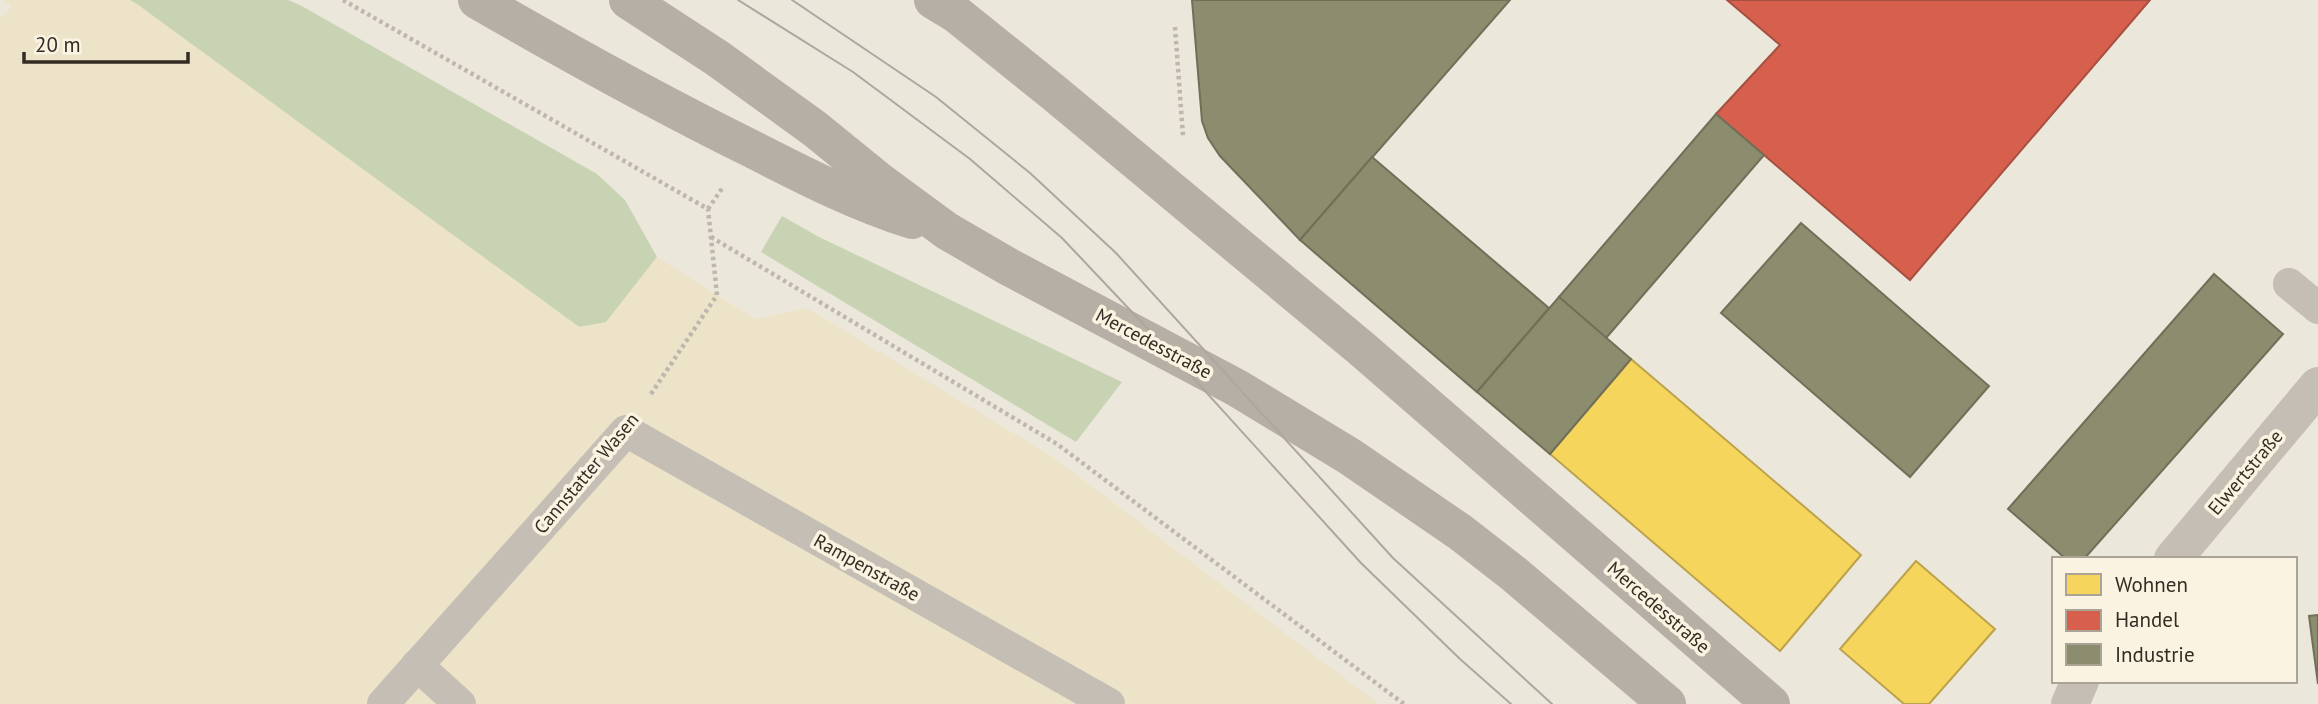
<svg xmlns="http://www.w3.org/2000/svg" width="2318" height="704" font-family="'PT Sans',sans-serif">
<style>
.green{fill:#c8d3b4}
.plaza{fill:#ece3c9}
.homes{fill:#f6d55c;stroke:#bca24b;stroke-width:2}
.shops{fill:#d6604d;stroke:#a55041;stroke-width:2}
.industry{fill:#8c8c6e;stroke:#726f58;stroke-width:2}
.lines{fill:none;stroke-linecap:round;stroke-linejoin:round}
.path{stroke:#bdb7ad;stroke-width:4.5;stroke-dasharray:3.5 3.5;stroke-linecap:butt}
.service{stroke:#c4beb5;stroke-width:32}
.minor{stroke:#c4beb5;stroke-width:38}
.secondary{stroke:#b5afa5;stroke-width:38}
.tram{stroke:#aca79f;stroke-width:2}
.labels{text-anchor:middle;dominant-baseline:central;stroke-width:7;stroke-linejoin:round;paint-order:stroke}
.street-label{font-size:19px;fill:#342c24;stroke:#faf3e1}
</style>
<rect width="100%" height="100%" fill="#ece7db"/>
<!-- green -->
<g class="green">
<polygon points="130,0 288,0 300,5 597,174 625,200 657,257 606,323 579,327"/>
<polygon points="782,216 819,237 1122,382 1076,442 761,252"/>
</g>
<!-- plaza -->
<polygon class="plaza" points="2,0 130,0 137,4 579,327 606,322 657,257 755,319 807,308 1053,457 1379,704 0,704 0,19 11,6"/>
<!-- homes -->
<g class="homes">
<polygon points="1631,359 1861,555 1780,651 1550,454"/>
<polygon points="1916,561 1995,629 1929,704 1904,704 1840,649"/>
</g>
<!-- shops -->
<polygon class="shops" points="1727,0 2150,0 1910,280 1716,114 1780,45"/>
<!-- industry -->
<g class="industry">
<polygon points="1192,0 1510,0 1300,240 1220,156 1208,138 1202,121"/>
<polygon points="1716,114 1764,155 1606,338 1559,297"/>
<polygon points="1372,157 1549,308 1477,392 1300,240"/>
<polygon points="1801,223 1989,386 1910,477 1721,313"/>
<polygon points="2214,274 2283,334 2084,559 2066,559 2008,509"/>
<polygon points="1559,297 1631,359 1550,454 1477,392"/>
<polygon points="2318,615 2318,684 2309,616"/>
</g>
<g class="lines">
<!-- path -->
<g class="path">
<polyline points="343,0 708,209"/>
<polyline points="1175,27 1183,136"/>
<polyline points="708,209 723,187"/>
<polyline points="711,237 1057,444 1404,704"/>
<polyline points="651,394 717,295 708,209"/>
</g>
<!-- service -->
<g class="service">
<polyline points="2289,284 2318,308"/>
<polyline points="417,665 460,704"/>
<polyline points="383,704 626,431 1109,704"/>
</g>
<!-- minor -->
<g class="minor">
<polyline points="2173,559 2318,386"/>
<polyline points="2070,704 2080,681"/>
</g>
<!-- secondary -->
<g class="secondary">
<path d="M477 0C567 52 657 102 750 148 803 175 855 202 912 220"/>
<polyline points="628,0 717,58 815,129 879,181 947,231 1009,267 1237,388 1349,456 1460,532 1514,574 1667,704"/>
<polyline points="933,0 956,14 1053,92 1362,349 1771,704"/>
</g>
<!-- tram -->
<g class="tram">
<polyline points="738,0 853,72 970,159 1062,238 1166,348 1361,563 1460,659 1511,704"/>
<polyline points="792,0 936,97 1030,173 1116,253 1393,558 1552,704"/>
</g>
</g>
<g class="labels">
<!-- street labels -->
<g class="street-label">
<text transform="translate(1154 343) rotate(28)">Mercedesstraße</text>
<text transform="translate(2245 472) rotate(-50)">Elwertstraße</text>
<text transform="translate(586 473) rotate(-50)">Cannstatter Wasen</text>
<text transform="translate(867 567) rotate(29)">Rampenstraße</text>
<text transform="translate(1659 607) rotate(41)">Mercedesstraße</text>
</g>
</g>
<!-- legend -->
<rect x="2052" y="557" width="245" height="126" fill="#faf3e1" stroke="#aba395" stroke-width="2"/>
<rect x="2066" y="574" width="35" height="21" fill="#f6d55c" stroke="#aba395" stroke-width="2"/>
<text x="2115" y="592" font-size="21" fill="#342c24">Wohnen</text>
<rect x="2066" y="610" width="35" height="21" fill="#d6604d" stroke="#aba395" stroke-width="2"/>
<text x="2115" y="627" font-size="21" fill="#342c24">Handel</text>
<rect x="2066" y="644" width="35" height="21" fill="#8c8c6e" stroke="#aba395" stroke-width="2"/>
<text x="2115" y="662" font-size="21" fill="#342c24">Industrie</text>
<!-- scale -->
<path d="M24 52v10h164v-10" fill="none" stroke="#342c24" stroke-width="3.5"/>
<text x="35" y="52" font-size="21" fill="#342c24" stroke="#faf3e1" stroke-width="5" paint-order="stroke">20 m</text>
</svg>
